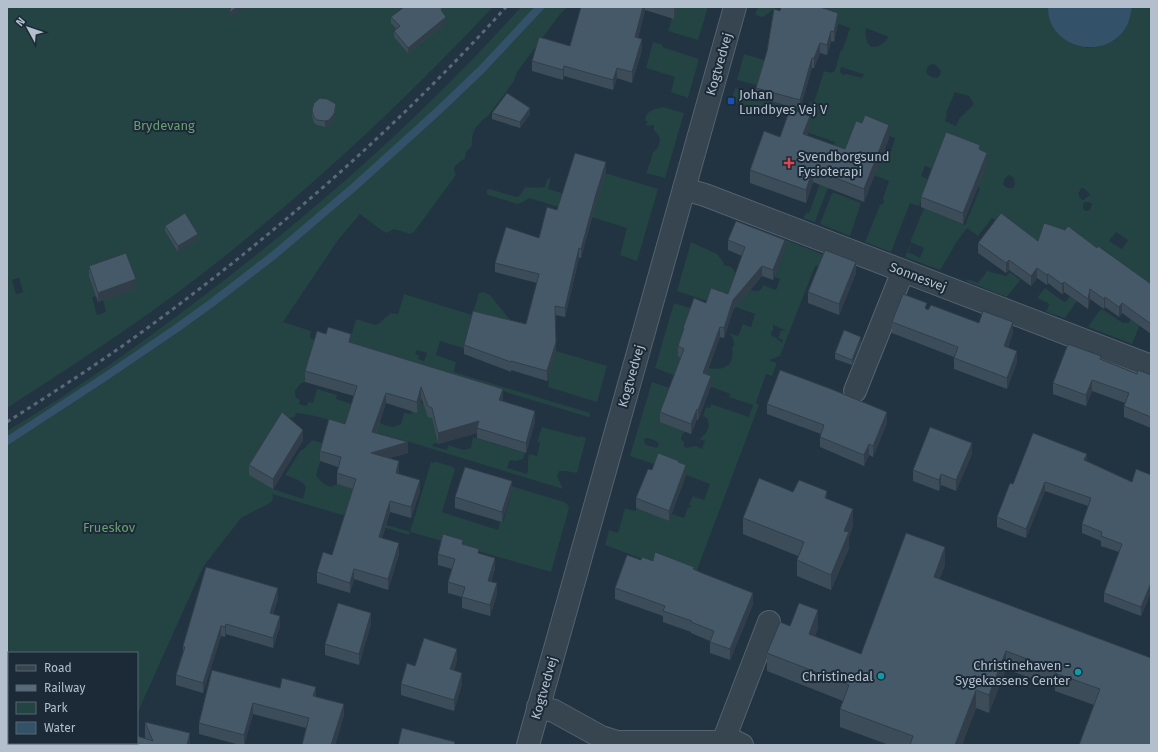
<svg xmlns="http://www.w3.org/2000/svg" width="1158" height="752" font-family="'Fira Sans',sans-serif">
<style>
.green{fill:#244343;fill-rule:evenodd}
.water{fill:#34516a}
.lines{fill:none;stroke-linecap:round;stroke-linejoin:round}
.stream{stroke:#34516a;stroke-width:8}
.minor-casing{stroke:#55626f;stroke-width:24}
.minor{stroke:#374551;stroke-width:22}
.rail{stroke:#586979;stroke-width:3;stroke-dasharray:4 4;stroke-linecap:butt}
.wall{fill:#3c4d59}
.shaded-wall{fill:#313e49}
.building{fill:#465968;stroke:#313e49}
.transit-dot{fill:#1a4fb4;stroke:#1c2a37;stroke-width:1.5}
.health-dot{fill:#e0444e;stroke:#1c2a37;stroke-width:1.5}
.culture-dot{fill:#0f9aa8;stroke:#1c2a37;stroke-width:1.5}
.labels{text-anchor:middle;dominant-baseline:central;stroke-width:4;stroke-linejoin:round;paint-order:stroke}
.street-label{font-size:13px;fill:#b3bfcc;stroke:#1c2a37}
.poi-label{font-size:13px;fill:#b3bfcc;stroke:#1c2a37;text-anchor:start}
.park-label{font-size:13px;fill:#689f6f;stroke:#1c2a37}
</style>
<rect width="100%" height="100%" fill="#223342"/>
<!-- green -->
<g class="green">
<path d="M7 7H493C398 108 296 203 185 287 128 330 67 369 7 408ZM19 278 23 292 16 294 12 280ZM102 295 106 312 97 315 92 297Z"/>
<path d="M521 7H568L561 13 517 72 514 81 488 116 486 117C476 126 471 132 472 146L466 152 465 158C460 163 450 165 456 175L414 232 410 234 394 229 387 233 384 232 360 214 338 240 283 322 311 331 310 337 312 339 317 342 305 382 300 384 295 391 296 398 300 400 299 404 306 406 309 402 313 403 317 389 337 395 336 399C341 401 346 402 351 404 365 410 384 434 401 424L404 413 411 414 412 411H413L429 379 421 403 429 406 438 443H434L432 446 447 450 448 445 463 450 471 448 473 437 525 453 523 459 516 461 510 460 507 468 527 474C529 467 527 461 529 454L537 456 540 443 537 442 542 427 579 437 581 436 586 438 577 473 565 471H559L557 476 563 489 403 440 315 416 297 413 294 417 286 419 250 475 273 489 303 499 306 487C302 480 293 478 285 475L300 451 305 448 312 440 325 444 316 476C322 481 327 491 337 484L374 495 381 523 410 532 431 462 434 463V461L453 467 455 469 442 512 498 530 500 522H503L512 492 495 481 564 502 567 504 569 508 551 572 410 532 409 535 272 494 273 498 272 501 268 504 241 518 203 567 137 714V653H9V743H124L123 745H7V431C31 416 55 402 78 386 122 357 164 326 206 294 319 208 426 113 521 7Z"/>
<polygon points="678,7 708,7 698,40 668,31 672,18 674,19"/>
<polygon points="758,7 777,7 763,17 755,15"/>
<path d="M802 7H1048V13L1086 48C1115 46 1127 35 1132 7H1151V286L1103 249 1092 277 1090 246 1066 229 1059 237 1038 252 1020 258 1034 238 1007 217 995 220 992 218 978 236 967 228 953 247H954L940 270 905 257 910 245H911L908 252 920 258 924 248 910 242 924 208 965 225 980 188 925 166 921 176 929 180 919 206 910 203 891 252 865 242 880 205 884 203 883 198 889 181 874 175 885 149 891 151 895 138 857 123 832 186 827 190 815 222 803 218 806 213H809L835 142 809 133 810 129 800 119 786 114 779 109 776 116 731 101 735 88 757 94V98L781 104 782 100 809 107 810 102 814 103 824 71C834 74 835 73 837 63 838 59 839 56 840 53L841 50 842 51 850 28 814 15ZM866 28 889 37C886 40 882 45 878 46 866 51 865 35 866 28ZM932 64 936 65 941 71 940 75 937 78 932 77 927 74C926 69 927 66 932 64ZM841 67 863 74H864L862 78 847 74 843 75 840 72ZM955 92 969 96 974 104 959 119 956 126 945 121 947 114 946 113ZM1009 175 1014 178 1015 184 1013 188C1009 189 1006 188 1003 184L1005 178ZM1081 188H1083L1089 193 1090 195 1083 200 1080 198 1078 194ZM1085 202H1088L1092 204 1090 210 1086 211 1083 209V205ZM1116 232 1128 240 1122 249 1109 241Z"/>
<polygon points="653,42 663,45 662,47 699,59 688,98 671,92 675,77 646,68"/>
<polygon points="744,54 767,61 760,86 737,80"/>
<path d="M663 107 684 113 665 178 646 173 651 160 652 154 658 147 660 141 659 136 654 130V125L647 126 646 124 648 122 645 120C646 111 654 109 663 107Z"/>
<path d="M605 173 658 189 637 261 620 255 627 228 529 198 523 202 517 204 488 195 487 193V190L489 189 517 197 521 194 525 187C531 188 538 188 545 187L547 180 549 178H551L548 189 596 203Z"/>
<polygon points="832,193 835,193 861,203 850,236 820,224"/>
<path d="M761 230 824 255 821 265 815 266 780 356 769 360 777 363 772 376 766 374 756 403 759 405 694 578 605 545 609 530 618 533 625 508 635 511 637 508 669 521 672 514 684 518 688 507 690 508 691 506 689 504 693 496 704 500 710 484 678 472 630 456 652 382 673 389 685 432 682 435 681 439 684 442V446L686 448 696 446 702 449 705 441 699 439C707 434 711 427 707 418L703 416 706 407 710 408 711 404 749 417 753 405 729 397 730 394 699 382 697 384 655 368 674 303 693 309 708 368C724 371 735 366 732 348 737 342 732 338 729 333L738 336 743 324 751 327 755 314 711 298 710 302 677 291 691 242 717 254 724 263 723 265C726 266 730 266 732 268 736 271 733 270 735 274 738 281 748 292 757 291 761 290 762 288 763 285L776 290 780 279 774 277 785 250 759 236ZM773 325 787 331 781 330 778 338 783 340 782 343 775 337 772 336 771 333 773 330ZM645 438H648L658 442 659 444 657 448 646 445 644 441Z"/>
<polygon points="987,271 1006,276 1010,272 1019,279 1021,279 1007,297 966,281 967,279 978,283"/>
<polygon points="1045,288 1064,302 1066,302 1070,296 1077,301 1065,318 1046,312 1049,305 1048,303 1037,298"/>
<path d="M484 292 490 295 511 321 471 356 463 348 440 341 436 355 456 362 454 372 590 413V416L588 417 351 345V336L356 319 375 325 378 324 391 313 398 314 404 294 472 315 479 293ZM417 350 427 353 424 361 418 359 419 355 415 354Z"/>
<polygon points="1140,307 1147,307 1132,344 1088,327 1100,310 1102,309 1123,323 1128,323"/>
<polygon points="556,351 607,366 597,402 548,387 549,381 547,380"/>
</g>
<!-- water -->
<path class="water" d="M1048 7H1132C1130 17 1129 25 1122 33 1098 61 1047 45 1048 7Z"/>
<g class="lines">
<!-- stream -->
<polyline class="stream" points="7,441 105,377 177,328 213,302 274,255 354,187 437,112 481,70 540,7"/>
<!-- minor casing -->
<g class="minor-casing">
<g id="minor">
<polyline points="684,189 705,195 1151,366"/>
<polyline points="855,391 903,271"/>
<polyline points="538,707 554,711 601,737 617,742 736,742 742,745"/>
<polyline points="723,742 769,622"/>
<polyline points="528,745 735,7"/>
</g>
</g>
<!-- minor -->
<use href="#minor" class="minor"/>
<!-- rail -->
<path class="rail" d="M7 422C54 392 101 362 146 329 276 234 398 127 506 7"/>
</g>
<!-- wall -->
<g class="wall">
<polygon points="581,7 678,7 674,19 645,10 638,38 642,50 632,83 617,78 613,90 564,76 563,80 532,71 532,61 570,46"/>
<polygon points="780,11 838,23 834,42 831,41 827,55 820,53 814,68 812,68 800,109 756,97 756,88"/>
<polygon points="442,12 446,23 408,53 394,37 394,31 397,29 391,23 391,17"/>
<polygon points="336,109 334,120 329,125 325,127 317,125 314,123 312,116 312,110"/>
<polygon points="492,113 530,114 520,128 492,119"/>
<polygon points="810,129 807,136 845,149 889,138 864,202 813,182 806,203 750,183 750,170 780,137"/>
<polygon points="987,164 963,224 921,207 921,197"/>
<polygon points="606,172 596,204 596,203 581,258 579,258 565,317 555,315 556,351 547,381 511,370 511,372 464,354 464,345 526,324 537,283 495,272 495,263 539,238 557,210"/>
<polygon points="165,226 198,240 178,252 165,231"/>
<polygon points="728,240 785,250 773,280 762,276 733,310 724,338 720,337 706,375 711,386 698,420 697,419 691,434 660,422 660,412 681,358 678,356 678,346 683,333 683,328 706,303 728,294 742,256 728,250"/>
<polygon points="1038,241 1097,248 1151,284 1151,334 1122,313 1119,317 1105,307 1104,309 1090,299 1088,309 1064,292 1062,294 1048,283 1047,285 1037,278 1031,286 1009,270 1006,273 978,253 978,243"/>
<polygon points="89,266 136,289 98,302 89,276"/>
<polygon points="856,273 839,315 808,303 808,292"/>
<polygon points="927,309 979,323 1013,333 1008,347 1017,362 1007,389 954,369 954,357 892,333 892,322"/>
<polygon points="351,343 503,400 502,401 535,422 526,453 477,438 477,433 438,444 432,418 428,417 421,397 417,413 386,403 376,433 408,453 389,458 399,472 399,474 420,491 411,518 390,512 382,538 399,554 388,590 354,579 350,593 317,583 317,572 332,555 353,489 337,484 337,473 338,467 320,461 320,451 345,424 354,396 305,382 305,371"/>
<polygon points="861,343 852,365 835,359 835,353"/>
<polygon points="1101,359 1137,374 1151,375 1151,428 1124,417 1124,406 1125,403 1092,391 1086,406 1053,394 1053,383"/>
<polygon points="767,404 887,423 873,457 869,455 864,466 820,447 820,437 821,434 767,414"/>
<polygon points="303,440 273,489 249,475 249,465"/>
<polygon points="972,454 956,491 941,485 939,491 913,481 913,470"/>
<polygon points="1087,461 1132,482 1151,475 1151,592 1141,616 1104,602 1104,593 1119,552 1101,546 1101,541 1082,533 1082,524 1088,506 1045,491 1026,538 997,527 997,517 1013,484"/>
<polygon points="679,463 686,475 669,521 636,508 636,498 652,470"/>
<polygon points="512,491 502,522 455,508 455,497"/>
<polygon points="793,492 827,499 853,525 849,537 849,548 831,590 797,576 797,560 798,556 743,534 743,518"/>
<polygon points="463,545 479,554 495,569 491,581 497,594 490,616 462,608 462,597 448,593 448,582 452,569 438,565 438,554"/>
<polygon points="641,560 653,561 694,570 753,604 730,660 710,653 710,641 691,633 691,632 663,622 663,616 615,599 615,588"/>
<polygon points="945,565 939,579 1151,658 1094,705 1055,691 1055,687 1006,669 989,713 976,708 962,745 889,745 840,727 840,709 843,701 767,671 767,653 790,626 818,628 815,636 861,654"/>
<polygon points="206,567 278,599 273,614 280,626 273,648 226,634 225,637 221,636 203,693 176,685 176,675 183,651 183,646"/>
<polygon points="371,624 359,665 325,655 325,644"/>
<polygon points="457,660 454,670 462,684 454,711 401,695 401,684 415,666"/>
<polygon points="212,670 316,697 344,715 335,745 302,745 306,728 253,714 244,745 240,745 199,734 199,723"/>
<polygon points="145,722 190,745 122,745 145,739"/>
</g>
<!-- shaded-wall -->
<g class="shaded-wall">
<polygon points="182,7 188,7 182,10"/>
<polygon points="237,7 245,7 229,19 229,13"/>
<polygon points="643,7 645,7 645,10 635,48 635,37"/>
<polygon points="674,7 678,7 674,19"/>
<polygon points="838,13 838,23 834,42 834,32"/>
<polygon points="446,17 446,23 408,53 408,48"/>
<polygon points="831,31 831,41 827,55 827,45"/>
<polygon points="642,39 642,50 632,83 632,72"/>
<polygon points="820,43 820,53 814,68 814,58"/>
<polygon points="812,58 812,68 800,109 800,100"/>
<polygon points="564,66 564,76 563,80 563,70"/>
<polygon points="617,68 617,78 613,90 613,80"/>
<polygon points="336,104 336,109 334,120 329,125 325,127 325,121"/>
<polygon points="530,108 530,114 520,128 520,122"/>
<polygon points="810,116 810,129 803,147 803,134"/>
<polygon points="889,125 889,138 864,202 864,189"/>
<polygon points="987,153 987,164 963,224 963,213"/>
<polygon points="606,162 606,172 596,204 596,194"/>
<polygon points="813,169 813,182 806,203 806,190"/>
<polygon points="596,194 596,203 581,258 581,249"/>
<polygon points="198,234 198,240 178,252 178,246"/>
<polygon points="785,240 785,250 773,280 773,270"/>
<polygon points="579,248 579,258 565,317 565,308"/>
<polygon points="1009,260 1009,270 1006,273 1006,263"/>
<polygon points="856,262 856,273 839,315 839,304"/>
<polygon points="762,266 762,276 733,310 724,338 724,328 733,300"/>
<polygon points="1037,268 1037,278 1031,286 1031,276"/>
<polygon points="1048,274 1048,283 1047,285 1047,275"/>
<polygon points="136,279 136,289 98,302 98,293"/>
<polygon points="1064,282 1064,292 1062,294 1062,284"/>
<polygon points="1090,289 1090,299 1088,309 1088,299"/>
<polygon points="1105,297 1105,307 1104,309 1104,299"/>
<polygon points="1122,303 1122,313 1119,317 1119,307"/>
<polygon points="1013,322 1013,333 1004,357 1004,346"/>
<polygon points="720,327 720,337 703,383 703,373"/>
<polygon points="351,334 351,345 349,342"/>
<polygon points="861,337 861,343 852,365 852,360"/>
<polygon points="556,342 556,351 547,381 547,371"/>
<polygon points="1017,351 1017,362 1007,389 1007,378"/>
<polygon points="711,376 711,386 698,420 698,410"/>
<polygon points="1092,380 1092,391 1086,406 1086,395"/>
<polygon points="421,387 421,397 417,413 417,402"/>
<polygon points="503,389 503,400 499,411 499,400"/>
<polygon points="386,393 386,403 372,443 372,432"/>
<polygon points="697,409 697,419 691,434 691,424"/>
<polygon points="535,411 535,422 526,453 526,443"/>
<polygon points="887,412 887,423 873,457 873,446"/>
<polygon points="479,421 477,428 477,433 438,444 438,433"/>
<polygon points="303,430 303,440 273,489 273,479"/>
<polygon points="408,442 408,453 371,463 371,453"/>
<polygon points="972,443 972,454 956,491 956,480"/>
<polygon points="869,444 869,455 864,466 864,455"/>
<polygon points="1087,454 1087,463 1084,460"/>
<polygon points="399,461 399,472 396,483 396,473"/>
<polygon points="686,465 686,475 669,521 669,511"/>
<polygon points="941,474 941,485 939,491 939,480"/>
<polygon points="420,480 420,491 411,518 411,507"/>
<polygon points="512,481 512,491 502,522 502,512"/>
<polygon points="1045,482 1045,491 1026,538 1026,529"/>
<polygon points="827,491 827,507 825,498"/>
<polygon points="390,501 390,512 379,548 379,537"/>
<polygon points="853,509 853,525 849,537 849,548 831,590 831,575 844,531"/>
<polygon points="399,543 399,554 388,590 388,579"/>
<polygon points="945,547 945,565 934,595 934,577"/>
<polygon points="495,558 495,569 488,592 488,581"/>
<polygon points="354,569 354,579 350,593 350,583"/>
<polygon points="497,583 497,594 490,616 490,605"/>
<polygon points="1151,583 1151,592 1141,616 1141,607"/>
<polygon points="278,588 278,599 270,623 270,613"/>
<polygon points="753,593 753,604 730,660 730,649"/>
<polygon points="818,610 818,628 809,651 809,634"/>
<polygon points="371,613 371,624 359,665 359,654"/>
<polygon points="280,616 280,626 273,648 273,638"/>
<polygon points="226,624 226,634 225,637 225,627"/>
<polygon points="221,626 221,636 203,693 203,683"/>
<polygon points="457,649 457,660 450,680 450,669"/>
<polygon points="1006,651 1006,669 989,713 989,695"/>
<polygon points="462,673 462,684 454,711 454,700"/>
<polygon points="316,687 316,698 313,696"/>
<polygon points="976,690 976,708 962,745 955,745"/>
<polygon points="253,703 253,714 244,745 244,735"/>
<polygon points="344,704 344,715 335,745 331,745"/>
<polygon points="190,733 190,745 187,745"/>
</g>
<!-- building -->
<g class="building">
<polygon points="231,7 237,7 229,13"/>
<polygon points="404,7 441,7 442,8 441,10 446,17 408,48 394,31 400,26 391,17"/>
<polygon points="581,7 643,7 635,37 642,39 632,72 617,68 613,80 564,66 563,70 532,61 539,37 570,46"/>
<polygon points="781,7 820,7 838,13 834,32 831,31 827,45 820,43 814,58 812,58 800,100 756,88 767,51 774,9 780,11"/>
<polygon points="507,93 530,108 520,122 492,113"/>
<polygon points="320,98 327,99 336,104 334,114 329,120 325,121 317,120 314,117 312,110 314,103"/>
<polygon points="790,109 810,116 803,134 845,149 856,121 862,123 865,115 889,125 864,189 813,169 806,190 750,170 764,131 780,137"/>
<polygon points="946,132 980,145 979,149 987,153 963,213 921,197"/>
<polygon points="575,153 606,162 596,194 581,249 579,248 565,308 555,306 556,342 547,371 511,361 511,362 464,345 473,311 526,324 539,274 495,263 506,227 539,238 547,207 557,210"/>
<polygon points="185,213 198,234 178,246 165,226"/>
<polygon points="1001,213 1038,241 1044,223 1065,230 1068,226 1097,248 1098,246 1151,284 1151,324 1122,303 1119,307 1105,297 1104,299 1090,289 1088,299 1064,282 1062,284 1048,274 1047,275 1037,268 1031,276 1009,260 1006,263 978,243"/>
<polygon points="736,221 785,240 773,270 762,266 733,300 724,328 720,327 703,373 711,376 698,410 697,409 691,424 660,412 684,349 678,346 684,328 683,328 694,298 706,303 711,288 728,294 745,247 728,240"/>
<polygon points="825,250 856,262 839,304 808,292"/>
<polygon points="126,253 136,279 98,293 89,266"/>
<polygon points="903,294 927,303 925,308 928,310 931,305 979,323 983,311 1013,322 1004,346 1017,351 1007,378 954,358 958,347 892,322"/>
<polygon points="328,327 351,334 349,342 503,389 499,400 535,411 526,443 477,428 479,421 438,433 432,408 428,406 421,387 417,402 386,393 372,432 408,442 371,453 399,461 396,473 420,480 411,507 390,501 379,537 399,543 388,579 354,569 350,583 317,572 323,552 332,555 356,479 337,473 341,457 320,451 329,419 345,424 357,386 305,371 317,331 326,334"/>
<polygon points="844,330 861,337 852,360 835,353"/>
<polygon points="1068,344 1101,356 1100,359 1137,374 1138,370 1151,375 1151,417 1124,406 1129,393 1092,380 1086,395 1053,383"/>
<polygon points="780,370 831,389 887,412 873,446 869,444 864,455 820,437 824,425 767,404"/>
<polygon points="282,412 303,430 273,479 249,465"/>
<polygon points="930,427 972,443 956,480 941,474 939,480 913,470"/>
<polygon points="1033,433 1087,454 1084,460 1132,482 1136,469 1151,475 1151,583 1141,607 1104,593 1122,544 1101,536 1102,532 1082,524 1091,498 1045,482 1026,529 997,517 1010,483 1013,484"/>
<polygon points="658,453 679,461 678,462 686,465 669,511 636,498 648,469 652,470"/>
<polygon points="465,467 512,481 502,512 455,497"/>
<polygon points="759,478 793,492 799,480 827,491 825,498 853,509 844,531 849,532 831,575 797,560 804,542 743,518"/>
<polygon points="906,533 945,547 934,577 1151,658 1151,745 1079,745 1100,689 1055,673 1056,670 1006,651 989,695 976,690 955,745 910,745 913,736 840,709 849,685 767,653 780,622 790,626 799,603 818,610 809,634 861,654"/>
<polygon points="443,534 463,540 462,544 479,549 478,553 495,558 488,581 497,583 490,605 462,597 465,587 448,582 455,559 438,554"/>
<polygon points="655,552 694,567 693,569 702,573 753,593 730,649 710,642 714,631 691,622 692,621 663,611 665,606 615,588 627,555 641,560 642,557 653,561"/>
<polygon points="206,567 278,588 270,613 280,616 273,638 226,624 225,627 221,626 203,683 176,675 185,647 183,646"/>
<polygon points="338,603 371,613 359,654 325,644"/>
<polygon points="424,638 457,649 450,669 462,673 454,700 401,684 407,663 415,666"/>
<polygon points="212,670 280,688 282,678 316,687 313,696 344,704 331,745 302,745 309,718 253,703 244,735 199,723"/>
<polygon points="145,722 190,733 187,745 122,745 123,743 137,743 137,736 153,741"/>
<polygon points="402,728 455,742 454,745 398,745"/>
</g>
<!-- markers -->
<rect class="transit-dot" x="727" y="97" width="8" height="8" rx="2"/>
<path class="health-dot" d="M787 157h4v4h4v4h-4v4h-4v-4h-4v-4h4z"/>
<g class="culture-dot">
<circle cx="1078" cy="672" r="4"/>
<circle cx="881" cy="676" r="4"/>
</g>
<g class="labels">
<!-- street labels -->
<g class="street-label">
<text transform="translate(719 64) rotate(-74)">Kogtvedvej</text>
<text transform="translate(918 277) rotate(21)">Sonnesvej</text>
<text transform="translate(631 376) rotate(-74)">Kogtvedvej</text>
<text transform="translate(544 688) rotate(-74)">Kogtvedvej</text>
</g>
<!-- poi labels -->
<g class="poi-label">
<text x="739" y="94">Johan<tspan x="739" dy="15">Lundbyes Vej V</tspan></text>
<text x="798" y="156">Svendborgsund<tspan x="798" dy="15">Fysioterapi</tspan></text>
<text x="1070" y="665" text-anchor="end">Christinehaven -<tspan x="1070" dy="15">Sygekassens Center</tspan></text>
<text x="873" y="676" text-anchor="end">Christinedal</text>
</g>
<!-- park labels -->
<g class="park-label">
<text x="164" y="125">Brydevang</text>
<text x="109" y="527">Frueskov</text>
</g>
</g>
<!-- border -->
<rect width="1158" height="752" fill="none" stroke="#b3bfcc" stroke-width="16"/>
<!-- legend -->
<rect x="8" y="652" width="130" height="92" fill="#1c2a37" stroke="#586673"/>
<rect x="16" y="665" width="20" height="6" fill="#374551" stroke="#586673"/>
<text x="44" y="672" font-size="12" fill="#b3bfcc">Road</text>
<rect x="16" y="685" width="20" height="6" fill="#586979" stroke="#586673"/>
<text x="44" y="692" font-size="12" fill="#b3bfcc">Railway</text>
<rect x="16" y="702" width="20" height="12" fill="#244343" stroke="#586673"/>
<text x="44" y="712" font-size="12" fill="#b3bfcc">Park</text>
<rect x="16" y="722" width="20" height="12" fill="#34516a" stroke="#586673"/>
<text x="44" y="732" font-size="12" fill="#b3bfcc">Water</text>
<!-- north arrow -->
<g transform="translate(28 28) rotate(310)" stroke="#1c2a37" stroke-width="3" paint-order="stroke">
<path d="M0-3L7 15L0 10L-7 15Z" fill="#b3bfcc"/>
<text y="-6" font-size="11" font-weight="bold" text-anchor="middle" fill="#b3bfcc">N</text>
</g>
</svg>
